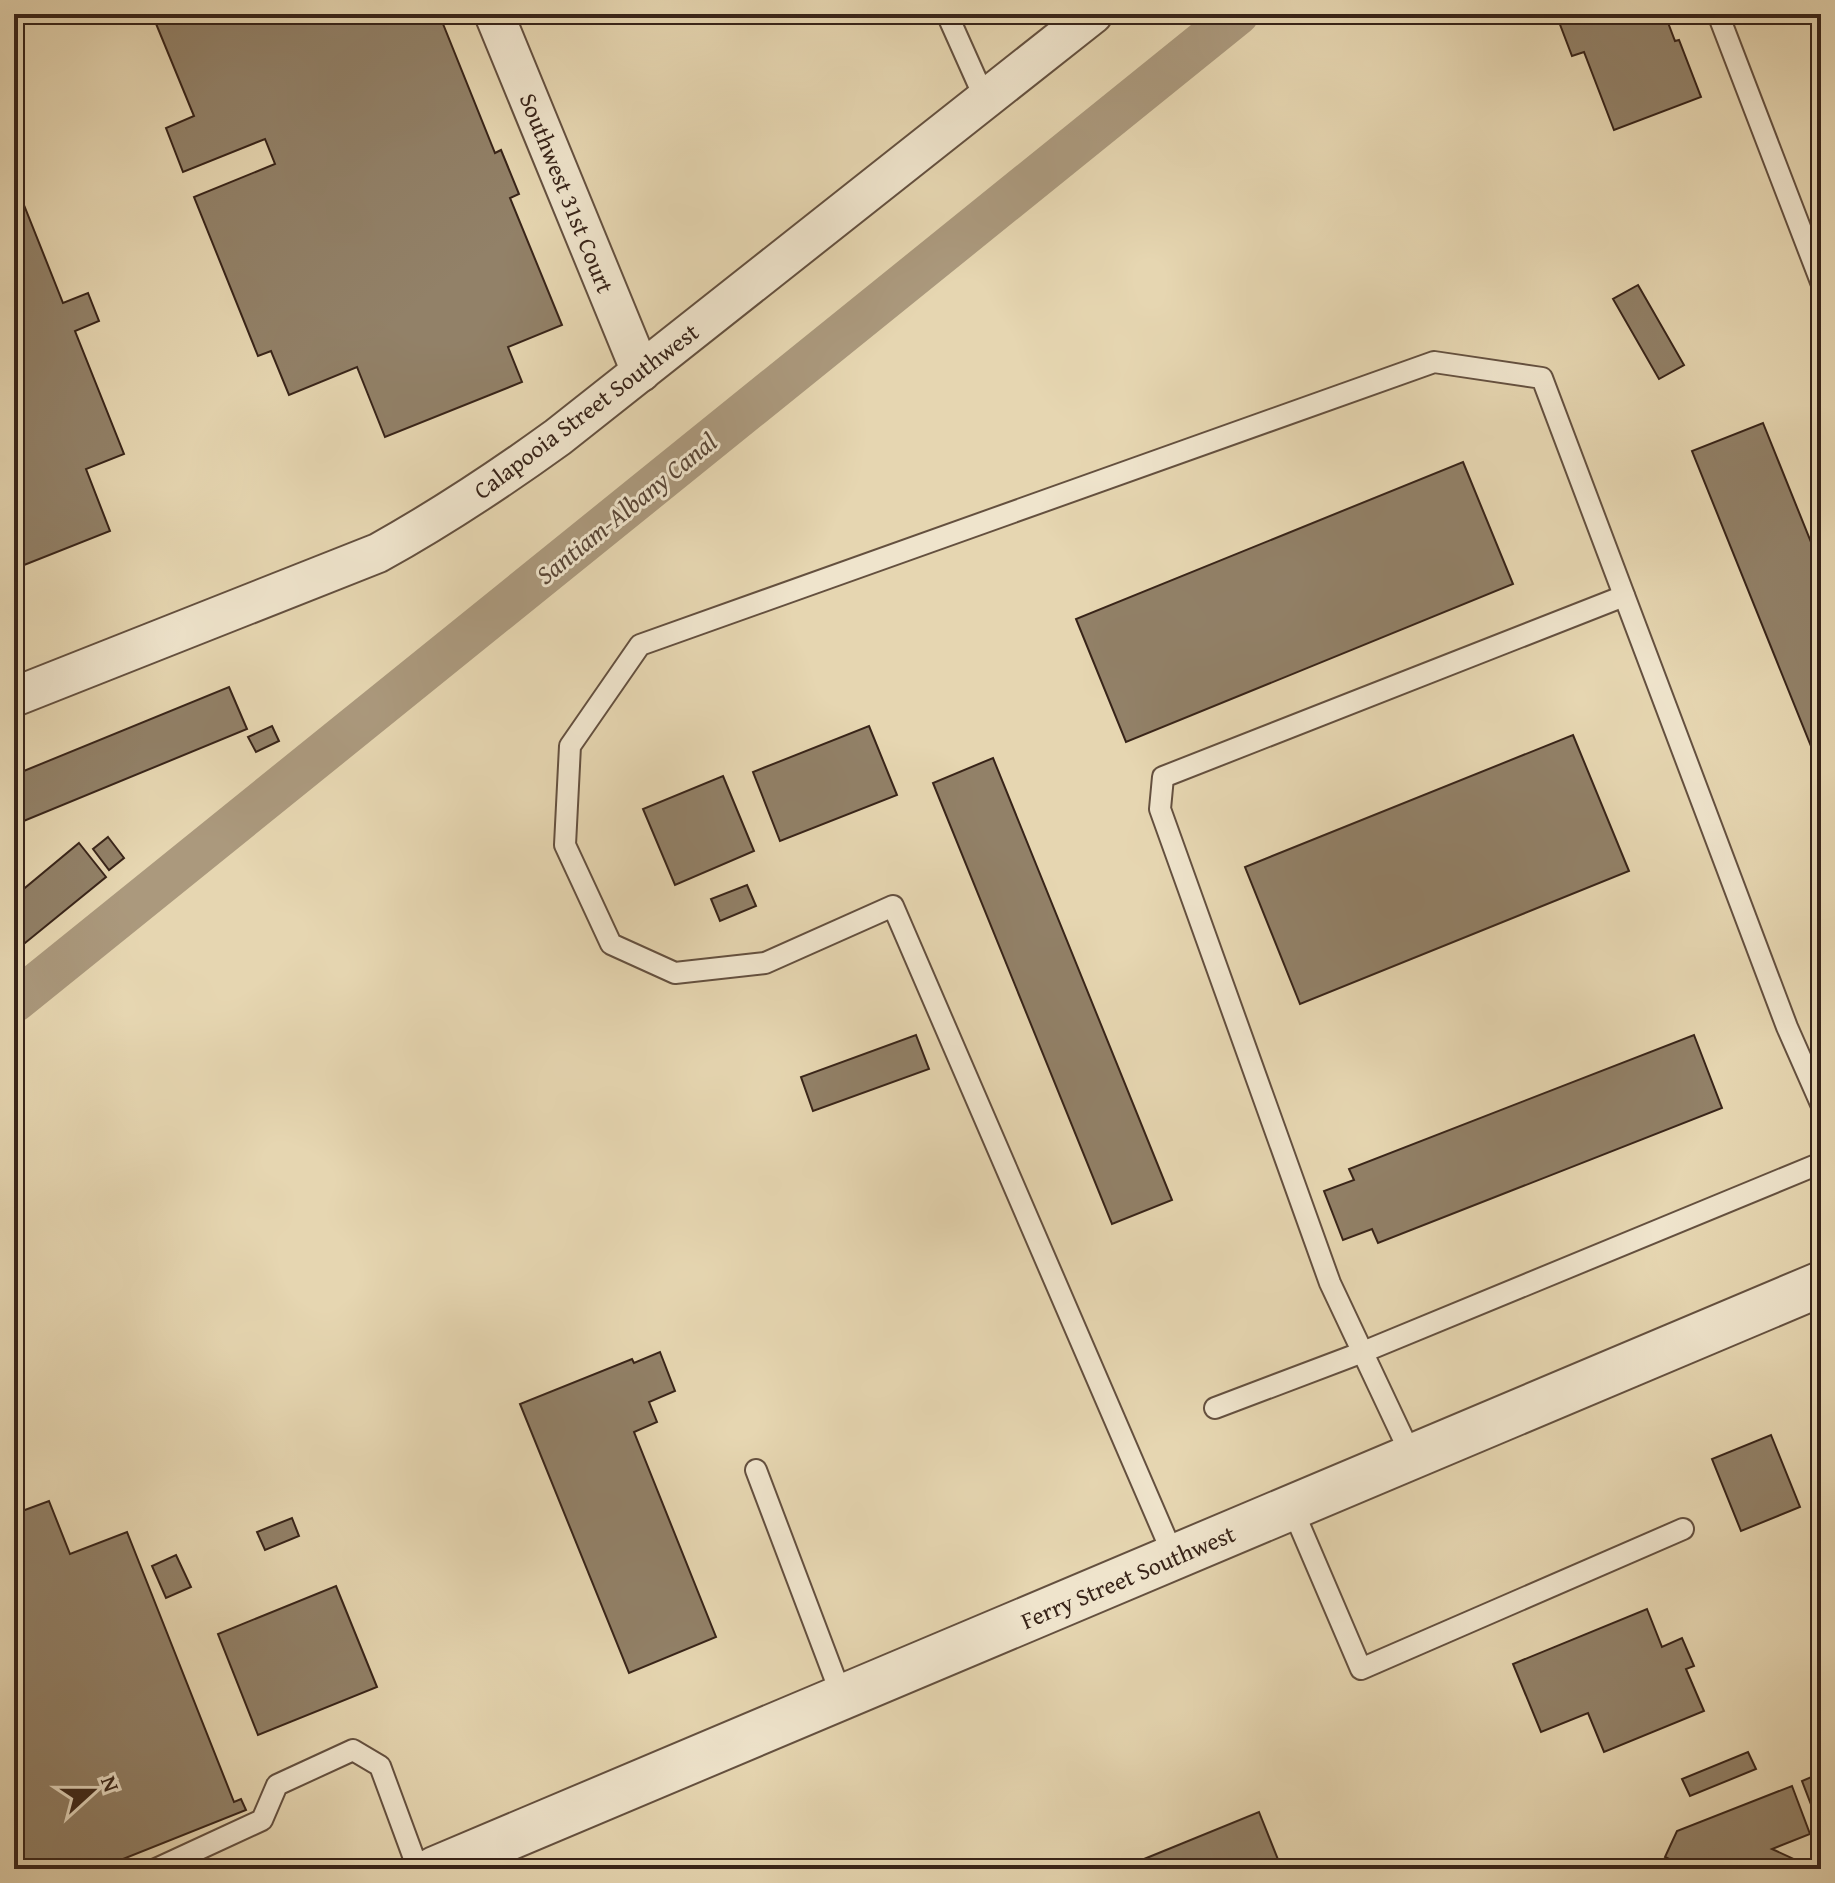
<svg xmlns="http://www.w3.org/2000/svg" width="1835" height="1883" font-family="'Gentium Book Plus',serif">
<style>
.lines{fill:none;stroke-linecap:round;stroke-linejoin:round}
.canal{stroke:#ab997d;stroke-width:42}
.building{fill:#928168;stroke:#382419;stroke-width:2}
.service-casing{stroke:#64503f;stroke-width:24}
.minor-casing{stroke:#64503f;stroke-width:42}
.tertiary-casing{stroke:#64503f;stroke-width:48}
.service{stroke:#efe4cc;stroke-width:20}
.minor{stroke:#efe4cc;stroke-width:38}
.tertiary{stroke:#efe4cc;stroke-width:44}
.labels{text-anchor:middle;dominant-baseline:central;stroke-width:6;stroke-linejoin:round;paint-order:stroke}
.street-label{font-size:24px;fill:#382419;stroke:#efe4cc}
.water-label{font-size:26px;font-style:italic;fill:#5a4737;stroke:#efe4cc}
</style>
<rect width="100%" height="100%" fill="#e6d6b1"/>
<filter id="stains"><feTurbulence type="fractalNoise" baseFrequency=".0025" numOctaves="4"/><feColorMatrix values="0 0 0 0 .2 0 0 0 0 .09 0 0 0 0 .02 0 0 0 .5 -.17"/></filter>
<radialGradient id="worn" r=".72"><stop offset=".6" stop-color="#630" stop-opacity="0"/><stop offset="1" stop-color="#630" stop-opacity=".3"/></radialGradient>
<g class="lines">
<!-- canal -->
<polyline class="canal" points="14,1002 1238,14"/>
</g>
<!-- building -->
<g class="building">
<polygon points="152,14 439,14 495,153 501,150 519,194 510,198 562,325 508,347 522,382 385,437 357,367 289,395 271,351 258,356 194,197 275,164 265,139 183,172 166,128 194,116"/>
<polygon points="1556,14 1677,14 1667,20 1675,41 1679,40 1701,97 1614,130 1584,52 1572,56"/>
<polygon points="14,180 63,303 88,293 99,321 75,331 124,454 86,469 110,531 14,569"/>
<polygon points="1638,285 1684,365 1659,379 1613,299"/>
<polygon points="1763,423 1821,567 1821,771 1692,451"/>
<polygon points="1463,462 1513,584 1126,742 1076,619"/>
<polygon points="229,687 247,729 14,825 14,775"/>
<polygon points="272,726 279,741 256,752 248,737"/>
<polygon points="869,726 897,795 780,841 753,772"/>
<polygon points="1573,735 1629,871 1300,1004 1245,867"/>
<polygon points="993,758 1172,1200 1112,1224 933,783"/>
<polygon points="723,776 754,851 675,885 643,809"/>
<polygon points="108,837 124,858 109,870 93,849"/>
<polygon points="79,843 106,877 14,952 14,897"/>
<polygon points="747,885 756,906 720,921 711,899"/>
<polygon points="916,1035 929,1069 813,1111 801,1077"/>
<polygon points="1694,1035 1722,1108 1378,1243 1372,1229 1343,1240 1324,1191 1354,1180 1349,1169"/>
<polygon points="660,1352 675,1391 649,1402 657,1422 634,1432 716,1637 629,1673 520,1404 632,1359 634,1363"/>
<polygon points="1771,1435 1800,1507 1741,1531 1712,1459"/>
<polygon points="49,1501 70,1554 127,1532 234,1802 241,1799 246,1810 98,1869 14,1869 14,1514"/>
<polygon points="292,1518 299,1536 265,1550 257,1532"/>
<polygon points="176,1555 191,1587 166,1598 152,1566"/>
<polygon points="336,1586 377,1687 258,1735 218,1634"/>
<polygon points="1647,1609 1662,1647 1682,1638 1694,1666 1686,1669 1704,1711 1604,1752 1588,1713 1541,1732 1513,1664"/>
<polygon points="1748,1752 1756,1769 1690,1796 1682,1779"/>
<polygon points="1821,1773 1821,1828 1820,1828 1802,1781"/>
<polygon points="1792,1786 1810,1834 1772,1849 1809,1866 1808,1869 1690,1869 1665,1857 1677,1831"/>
<polygon points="1259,1812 1281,1867 1122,1869 1122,1868"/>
</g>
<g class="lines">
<!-- service casing -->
<g class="service-casing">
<g id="service">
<polyline points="947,14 985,99"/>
<polyline points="1718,14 1821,282"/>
<polyline points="1215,1408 1363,1352 1821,1163"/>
<polyline points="1412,1457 1330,1283 1160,809 1163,777 1624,596"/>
<polyline points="756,1470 842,1697"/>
<polyline points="1292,1508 1361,1669 1683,1529"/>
<polyline points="1174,1557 893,906 765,963 675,973 611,944 565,845 570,746 640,645 1434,362 1542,378 1787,1027 1821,1104"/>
<polyline points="156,1869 262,1820 277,1785 353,1750 380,1766 418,1869"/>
</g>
</g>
<!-- minor casing -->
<g class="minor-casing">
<g id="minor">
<polyline points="494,14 641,372"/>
<path d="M14 697 378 553C441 518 500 479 558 437L1093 14"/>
</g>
</g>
<!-- tertiary casing -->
<g class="tertiary-casing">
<polyline id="tertiary" points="435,1869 1821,1284"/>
</g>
<!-- service -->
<use href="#service" class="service"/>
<!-- minor -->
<use href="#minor" class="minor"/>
<!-- tertiary -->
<use href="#tertiary" class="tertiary"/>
</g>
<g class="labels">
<!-- street labels -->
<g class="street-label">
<text transform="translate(567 193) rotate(68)">Southwest 31st Court</text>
<text transform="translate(586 411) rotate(-37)">Calapooia Street Southwest</text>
<text transform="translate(1128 1577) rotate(-23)">Ferry Street Southwest</text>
</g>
<!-- water labels -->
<g class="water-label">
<text transform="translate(626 508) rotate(-39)">Santiam-Albany Canal</text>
</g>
</g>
<!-- margin -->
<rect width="1835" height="1883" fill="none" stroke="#e6d6b1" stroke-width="48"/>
<rect x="16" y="16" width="1803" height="1851" fill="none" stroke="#382419" stroke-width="4"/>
<rect x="24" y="24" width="1787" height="1835" fill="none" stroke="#382419" stroke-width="2"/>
<!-- north arrow -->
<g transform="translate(92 1791) rotate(69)" stroke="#efe4cc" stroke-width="6" paint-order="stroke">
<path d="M0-6L14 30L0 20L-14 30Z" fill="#382419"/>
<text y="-12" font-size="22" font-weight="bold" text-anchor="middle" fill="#382419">N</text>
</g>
<rect width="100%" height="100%" filter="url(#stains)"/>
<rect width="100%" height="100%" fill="url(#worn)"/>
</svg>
